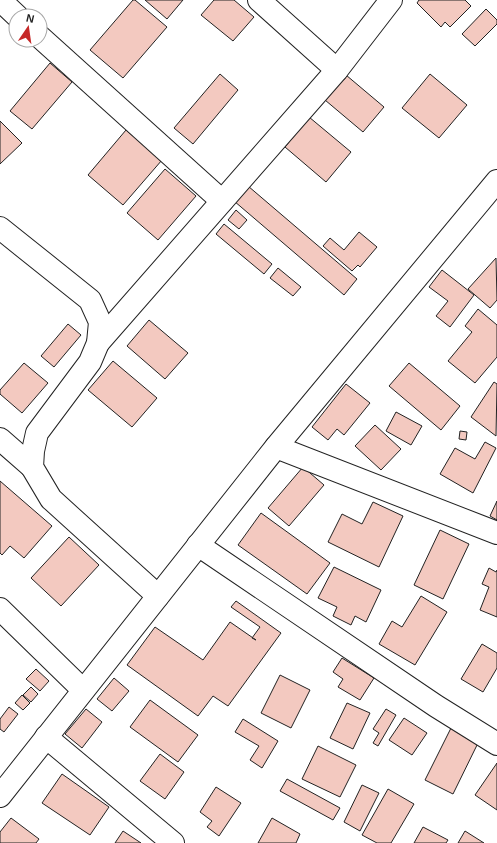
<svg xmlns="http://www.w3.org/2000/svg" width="497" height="843" font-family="Arial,sans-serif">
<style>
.building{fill:#f3c9c0;stroke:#222}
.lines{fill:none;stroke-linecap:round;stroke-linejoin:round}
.minor-casing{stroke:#222;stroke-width:24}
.minor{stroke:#fff;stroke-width:22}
</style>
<rect width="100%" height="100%" fill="#fff"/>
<!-- building -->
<g class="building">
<polygon points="133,0 135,0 167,27 123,78 90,50"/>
<polygon points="145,0 183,0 167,19"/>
<polygon points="214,0 234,0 254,17 233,41 201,15"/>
<polygon points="419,0 465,0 471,6 450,27 445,22 441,27 417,3"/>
<polygon points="486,9 497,20 497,24 475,46 462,34"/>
<polygon points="50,63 72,82 32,129 10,111"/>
<polygon points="220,74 238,90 193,144 174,128"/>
<polygon points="430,74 467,105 439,138 402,108"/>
<polygon points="346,75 384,107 363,132 325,100"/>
<polygon points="309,117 351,152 326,182 285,147"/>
<polygon points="0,121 22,143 0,164"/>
<polygon points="126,130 162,160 123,205 88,175"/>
<polygon points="165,169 196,196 158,240 127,213"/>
<polygon points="248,186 357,279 344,295 234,201"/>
<polygon points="236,210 247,220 239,229 228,220"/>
<polygon points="224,224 272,264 264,274 216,234"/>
<polygon points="359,232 377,247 360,267 358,265 352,271 323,246 330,238 344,250"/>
<polygon points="496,258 497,300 490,308 468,289"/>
<polygon points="278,268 301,287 293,296 270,278"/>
<polygon points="442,270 474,295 450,327 436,316 448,301 429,287"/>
<polygon points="478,309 497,325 497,357 475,383 448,361 472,332 465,326"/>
<polygon points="149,320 188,353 165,379 127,346"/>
<polygon points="68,324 81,335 54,367 41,356"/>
<polygon points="113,361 157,398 132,427 88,390"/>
<polygon points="24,363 48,383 22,413 0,394 0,390"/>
<polygon points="409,363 460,406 441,430 389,386"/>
<polygon points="494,382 497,384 496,436 471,417"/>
<polygon points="346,384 370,403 344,435 337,429 328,440 312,427"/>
<polygon points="396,412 422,426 411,445 386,431"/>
<polygon points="375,425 401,449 381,470 355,446"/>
<polygon points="460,431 467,432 466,440 459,439"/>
<polygon points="485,442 496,448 473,493 440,474 455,448 475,459"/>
<polygon points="303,467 324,485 289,526 268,508"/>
<polygon points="0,481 52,526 24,558 10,546 2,555 0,553"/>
<polygon points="497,501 497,520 490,516"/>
<polygon points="373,502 403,516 379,567 328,542 342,514 362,524"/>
<polygon points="261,513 330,563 307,594 238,545"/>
<polygon points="440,530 469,544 443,599 414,585"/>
<polygon points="69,537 99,565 61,606 31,578"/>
<polygon points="334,567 381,590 366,622 355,616 351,625 333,616 337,607 318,598"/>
<polygon points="489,568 496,572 497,570 497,617 480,610 489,587 482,584"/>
<polygon points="421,596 447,612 415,665 379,644 392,621 402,627"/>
<polygon points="236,601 281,633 228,706 213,696 198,716 127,665 155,627 203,660 230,622 256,640 252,638 260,627 231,607"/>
<polygon points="482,644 497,653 497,668 483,692 461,679"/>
<polygon points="342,658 374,678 360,700 338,687 343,679 333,672"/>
<polygon points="36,669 49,681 40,691 26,679"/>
<polygon points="280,675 310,690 291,728 261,713"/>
<polygon points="114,678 129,691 112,711 97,699"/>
<polygon points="31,687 38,694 31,702 23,695"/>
<polygon points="22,695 30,703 23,710 15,703"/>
<polygon points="150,700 198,735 178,762 130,727"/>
<polygon points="347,703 370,713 353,749 330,738"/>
<polygon points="9,707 18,714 4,732 0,729 0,719"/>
<polygon points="86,709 102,722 82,748 65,734"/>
<polygon points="386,709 396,715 378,746 373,743 379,733 373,729"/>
<polygon points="404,718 427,733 412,755 389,740"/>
<polygon points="243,719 278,741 262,768 250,760 259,746 235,732"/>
<polygon points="451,728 479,741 453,794 425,780"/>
<polygon points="318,746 356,765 340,797 302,779"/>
<polygon points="160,754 184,772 165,799 140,781"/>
<polygon points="497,763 497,810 475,795"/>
<polygon points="62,774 109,807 90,835 42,803"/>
<polygon points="287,779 340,808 333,820 280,791"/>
<polygon points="362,785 379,793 360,831 344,822"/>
<polygon points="216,787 241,803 219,836 207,827 212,821 200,812"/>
<polygon points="388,789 414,804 391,843 377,843 362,835"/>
<polygon points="11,818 39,839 36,843 0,843 0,832"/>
<polygon points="272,818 300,834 296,843 258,843"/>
<polygon points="423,827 448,840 446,843 414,843"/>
<polygon points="123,831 141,843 115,843"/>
<polygon points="465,831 484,843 458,843"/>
</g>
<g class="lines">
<!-- minor casing -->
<g class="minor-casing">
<g id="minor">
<polyline points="0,0 17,16"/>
<polyline points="259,0 337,70"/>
<polyline points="40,37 222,201"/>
<polyline points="0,228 90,300 100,322 98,343 90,362 37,433 33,451 32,467 51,499 158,596"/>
<polyline points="98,343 337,70 391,0"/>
<polyline points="0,439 32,467"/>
<polyline points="276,447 497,533"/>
<polyline points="198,545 436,706 497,744"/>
<polyline points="0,609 83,690"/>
<polyline points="46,737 173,843"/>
<polyline points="0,796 276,447 497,181"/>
</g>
</g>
<!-- minor -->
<use href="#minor" class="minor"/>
</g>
<!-- north arrow -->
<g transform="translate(28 28) rotate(13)"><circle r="19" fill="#ffffff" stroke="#a7a7a7"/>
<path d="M0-3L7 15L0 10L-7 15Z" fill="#c62828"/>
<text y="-6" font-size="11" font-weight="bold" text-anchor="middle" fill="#222222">N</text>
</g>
</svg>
